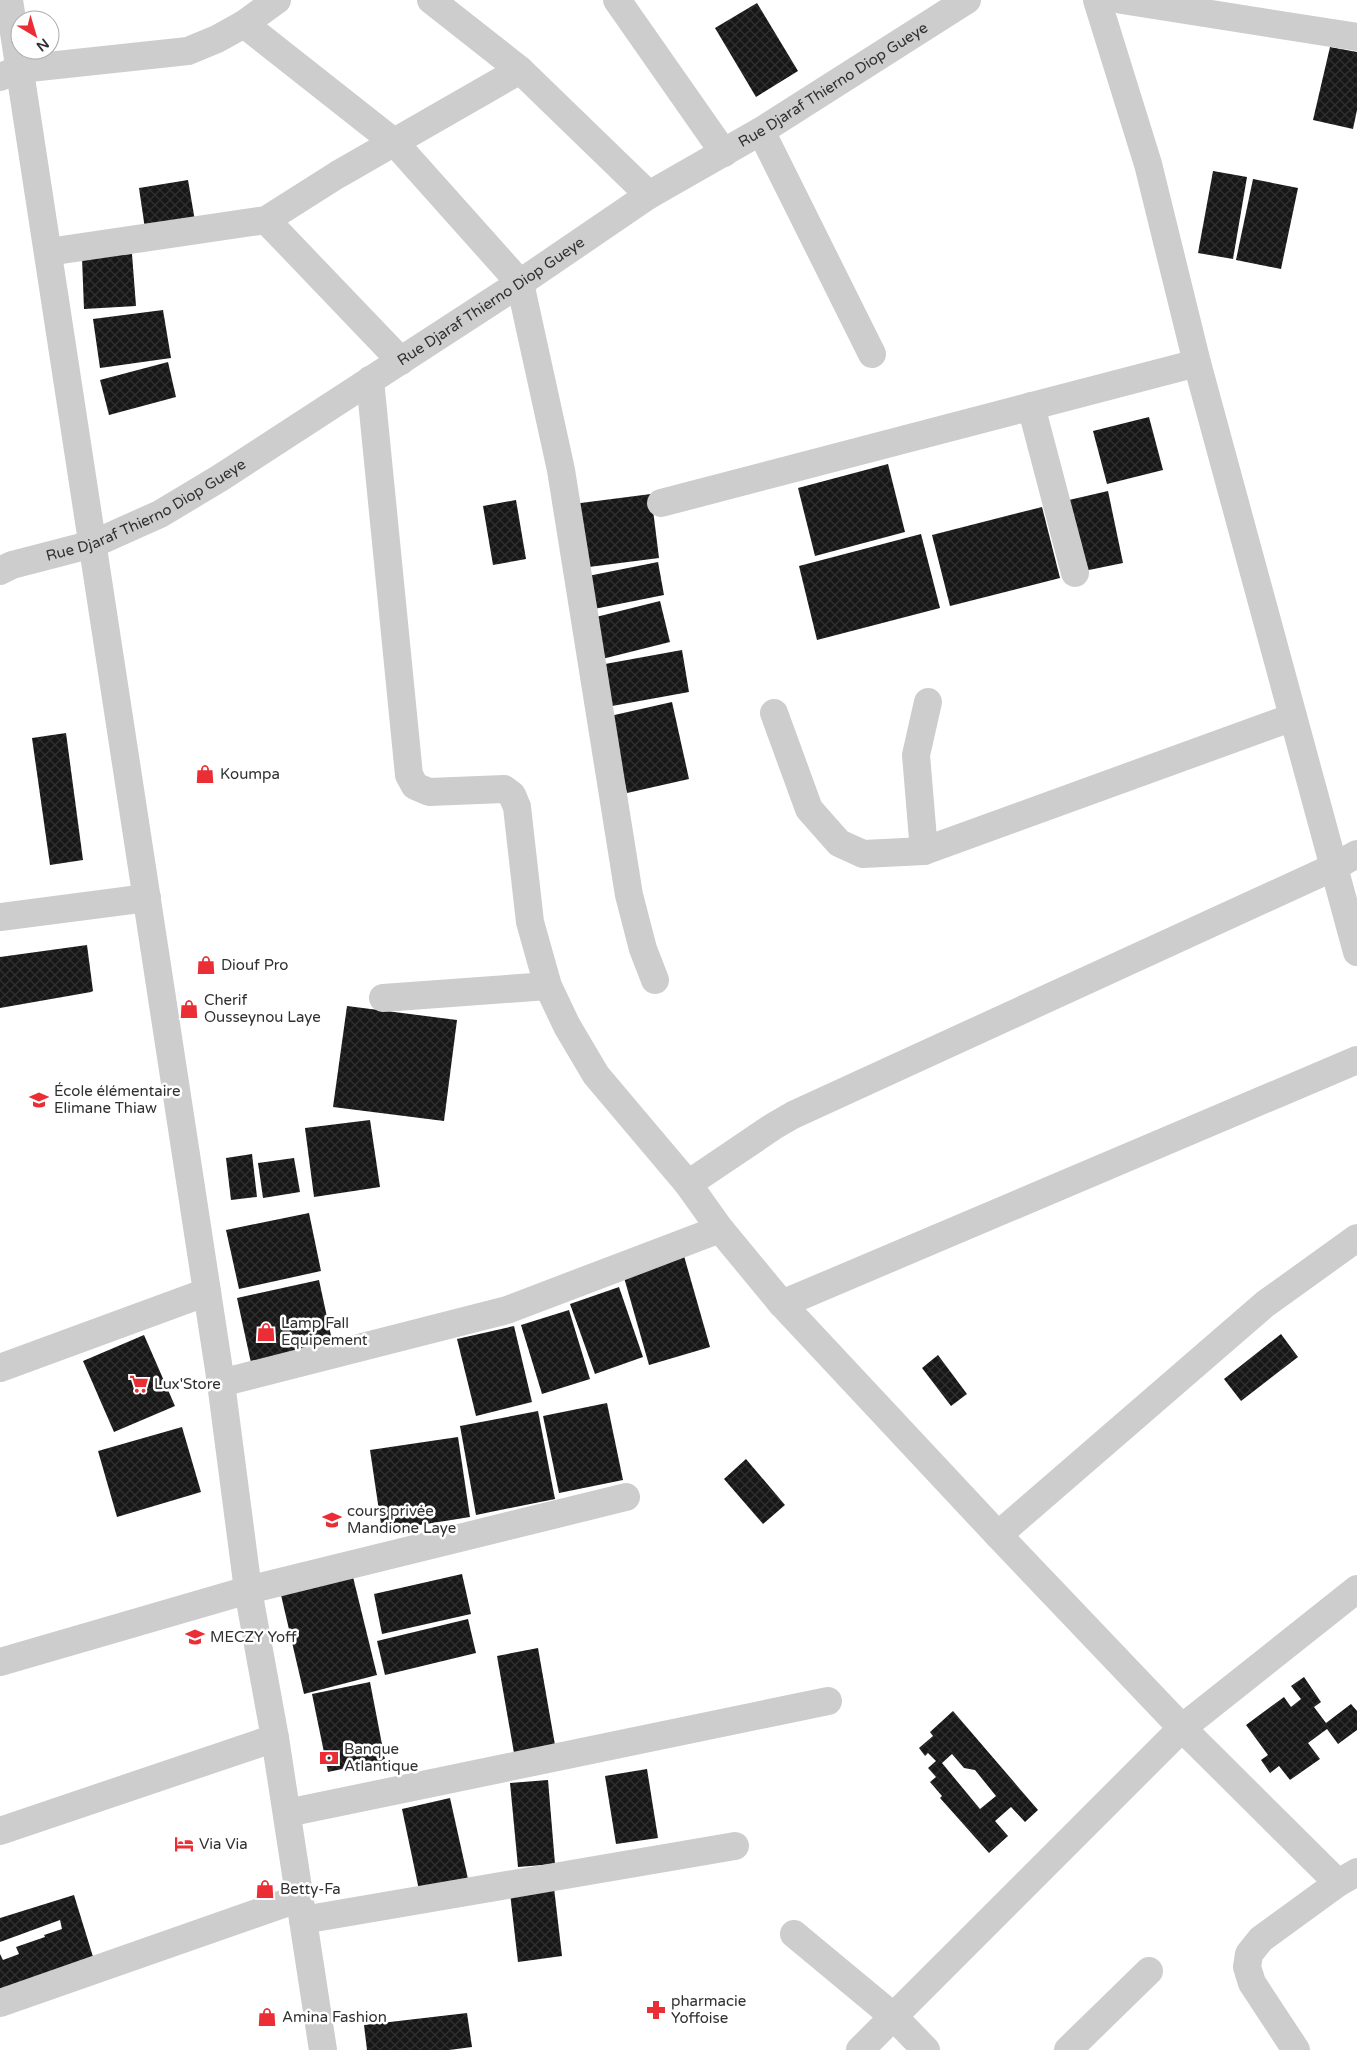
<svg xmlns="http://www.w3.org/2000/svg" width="1357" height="2050" font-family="'Varela Round',sans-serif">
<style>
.building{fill:url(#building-cross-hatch);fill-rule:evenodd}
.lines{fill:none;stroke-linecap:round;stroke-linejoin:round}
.minor{stroke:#cdcdcd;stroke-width:28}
.labels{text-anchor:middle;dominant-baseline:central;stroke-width:5;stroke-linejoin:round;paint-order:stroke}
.street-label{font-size:15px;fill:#303030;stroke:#fff}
.poi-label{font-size:15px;fill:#303030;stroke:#fff;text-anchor:start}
</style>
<defs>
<pattern id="building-cross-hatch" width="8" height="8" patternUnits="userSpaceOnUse" patternTransform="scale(1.25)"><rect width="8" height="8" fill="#171717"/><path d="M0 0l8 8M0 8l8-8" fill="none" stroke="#303030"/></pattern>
</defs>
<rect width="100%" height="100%" fill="#fff"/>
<!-- building -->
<g class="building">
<polygon points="757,3 798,71 756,97 715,28"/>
<polygon points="1330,47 1357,52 1357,110 1353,129 1313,120"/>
<polygon points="1213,171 1247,177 1233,259 1198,253"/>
<polygon points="1253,179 1298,188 1281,269 1236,260"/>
<polygon points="188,180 195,221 145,229 139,188"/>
<polygon points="132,254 136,306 84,309 82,258"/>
<polygon points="163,310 171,358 100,368 93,319"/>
<polygon points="168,362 176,397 109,415 100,380"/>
<polygon points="1149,417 1163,470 1107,484 1093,431"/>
<polygon points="888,464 905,532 815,556 798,488"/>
<polygon points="1108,491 1123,563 1084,571 1069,500"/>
<polygon points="651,494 659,558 581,568 573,504"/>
<polygon points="516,500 526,559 493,565 483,506"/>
<polygon points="1042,507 1060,578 950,606 932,535"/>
<polygon points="921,534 940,608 817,640 799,566"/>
<polygon points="658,562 664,595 594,609 588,576"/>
<polygon points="660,601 670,642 602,659 592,618"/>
<polygon points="682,650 689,692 612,706 605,664"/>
<polygon points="672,702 689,779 627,793 610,716"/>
<polygon points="66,733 83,860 50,865 32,738"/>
<polygon points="87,945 93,991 91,992 0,1008 0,957"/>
<polygon points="347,1006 457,1020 444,1121 333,1107"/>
<polygon points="370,1120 380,1187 314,1197 305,1128"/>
<polygon points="252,1154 257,1197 231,1200 226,1158"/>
<polygon points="294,1158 300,1192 263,1198 258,1163"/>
<polygon points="309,1213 321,1271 239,1289 226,1230"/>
<polygon points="684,1256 710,1347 649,1365 623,1274"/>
<polygon points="319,1280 333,1345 251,1363 237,1298"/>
<polygon points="619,1287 643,1357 595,1374 570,1304"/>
<polygon points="569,1310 590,1379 542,1394 521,1325"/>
<polygon points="514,1326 532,1402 476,1416 457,1339"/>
<polygon points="1281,1334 1298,1357 1241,1401 1224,1379"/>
<polygon points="144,1335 175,1406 114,1432 83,1361"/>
<polygon points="938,1355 967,1394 951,1406 922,1368"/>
<polygon points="607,1403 623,1480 559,1493 543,1416"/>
<polygon points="538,1411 555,1499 476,1515 460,1426"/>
<polygon points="182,1427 201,1492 117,1517 98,1451"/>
<polygon points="458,1437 470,1517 382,1531 370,1450"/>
<polygon points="746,1459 785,1505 763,1524 724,1479"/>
<polygon points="462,1574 471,1614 382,1634 374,1594"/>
<polygon points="353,1577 377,1675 304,1694 281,1595"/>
<polygon points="468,1619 476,1653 385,1675 377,1641"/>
<polygon points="538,1648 555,1745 514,1753 497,1656"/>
<polygon points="1304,1677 1321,1702 1314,1707 1326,1723 1351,1704 1357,1711 1357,1730 1338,1744 1327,1729 1308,1743 1320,1759 1290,1780 1279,1766 1270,1773 1261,1760 1268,1755 1246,1725 1284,1697 1291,1707 1301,1699 1291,1686"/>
<polygon points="370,1682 385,1760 328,1772 312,1694"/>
<path d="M953 1711 1038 1810 1025 1822 1011 1807 995 1821 1008 1836 989 1853 940 1798 942 1796 930 1782 936 1777 928 1768 936 1761 928 1753 925 1756 919 1748 933 1736 930 1732ZM952 1754 964 1768 975 1770 996 1796 980 1809 942 1763Z"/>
<polygon points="647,1769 658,1838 616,1844 605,1776"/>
<polygon points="548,1780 555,1864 518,1867 510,1783"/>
<polygon points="450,1798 468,1879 419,1890 402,1809"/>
<polygon points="554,1888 562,1956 518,1962 510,1893"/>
<polygon points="74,1895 94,1960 0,1989 0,1954 3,1960 19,1954 16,1947 45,1937 44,1935 62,1929 60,1920 0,1942 0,1918"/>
<polygon points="467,2013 472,2047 449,2050 367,2050 364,2025"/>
</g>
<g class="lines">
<!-- minor -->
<g class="minor">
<polyline points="9,0 221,1383 248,1590 275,1738 323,2050"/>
<polyline points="431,0 520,70 649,195"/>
<polyline points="617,0 724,153"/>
<polyline points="1097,0 1148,164 1197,363 1357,952"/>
<polyline points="1122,0 1357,37"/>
<polyline points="244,24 395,143 520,283 561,470 629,895 643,949 655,980"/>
<polyline points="0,77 20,69 188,51 217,39 244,24 277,0"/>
<polyline points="761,131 872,354"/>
<polyline points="266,220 401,361"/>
<polyline points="48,252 266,220 337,175 520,70"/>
<polyline points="370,380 409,775 415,786 429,792 504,789 512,795 517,807 530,922 548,986 567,1026 596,1075 688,1184 720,1229 782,1304 998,1535 1182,1728 1338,1883"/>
<polyline points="1031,406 1075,573"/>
<polyline points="661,503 1197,363"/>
<path id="s1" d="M0 571 12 565 93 544 160 514 220 478 520 283 649 195 761 131 967 0"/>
<polyline points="774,713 809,809 839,843 863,854 924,851 1293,717"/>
<polyline points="924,851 916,755 928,702"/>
<polyline points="0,917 147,898"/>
<polyline points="383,998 548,986"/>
<polyline points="688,1184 774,1126 793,1115 1334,867 1357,854"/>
<polyline points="782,1304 1357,1060"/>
<polyline points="0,1368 207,1292"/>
<polyline points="221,1383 507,1310 720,1229"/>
<polyline points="998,1535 1265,1304 1357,1238"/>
<polyline points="0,1662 248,1590 626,1497"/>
<polyline points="287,1813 828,1701"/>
<polyline points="0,1831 275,1738"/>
<polyline points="303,1920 735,1846"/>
<polyline points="794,1934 894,2017 926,2050"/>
<polyline points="0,2003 300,1898"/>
<polyline points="860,2050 1182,1728 1357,1589"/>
<polyline points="1068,2050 1149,1971"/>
<polyline points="1296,2050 1252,1983 1247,1967 1249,1954 1261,1939 1338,1883 1357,1872"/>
</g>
</g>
<!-- icons -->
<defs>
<g id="shop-bare" transform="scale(1.5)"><path d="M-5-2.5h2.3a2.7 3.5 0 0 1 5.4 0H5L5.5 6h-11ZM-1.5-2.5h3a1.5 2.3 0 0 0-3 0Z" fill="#eb2e36" stroke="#fff" stroke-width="2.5" paint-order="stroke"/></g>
<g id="school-bare" transform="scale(1.5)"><path d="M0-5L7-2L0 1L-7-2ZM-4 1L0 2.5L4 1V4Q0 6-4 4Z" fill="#eb2e36" stroke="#fff" stroke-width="2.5" paint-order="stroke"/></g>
<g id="supermarket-bare" transform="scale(1.5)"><path d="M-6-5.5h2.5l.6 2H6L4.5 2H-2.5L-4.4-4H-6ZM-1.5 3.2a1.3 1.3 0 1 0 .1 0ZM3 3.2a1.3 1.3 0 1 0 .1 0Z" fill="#eb2e36" stroke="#fff" stroke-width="2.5" paint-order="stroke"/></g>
<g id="bank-bare" transform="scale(1.5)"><path d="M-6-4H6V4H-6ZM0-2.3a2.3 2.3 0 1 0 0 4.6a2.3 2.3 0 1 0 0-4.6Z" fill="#eb2e36" stroke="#fff" stroke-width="2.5" paint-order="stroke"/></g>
<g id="hotel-bare" transform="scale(1.5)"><path d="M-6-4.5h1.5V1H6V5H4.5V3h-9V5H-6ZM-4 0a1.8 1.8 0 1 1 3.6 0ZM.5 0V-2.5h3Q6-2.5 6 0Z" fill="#eb2e36" stroke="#fff" stroke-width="2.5" paint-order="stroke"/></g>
<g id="pharmacy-bare" transform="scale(1.5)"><path d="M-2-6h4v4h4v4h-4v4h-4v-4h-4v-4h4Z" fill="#eb2e36" stroke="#fff" stroke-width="2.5" paint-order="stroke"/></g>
</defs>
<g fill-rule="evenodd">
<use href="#shop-bare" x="205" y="774"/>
<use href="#shop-bare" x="206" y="965"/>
<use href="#shop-bare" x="189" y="1009"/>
<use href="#school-bare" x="39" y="1100"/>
<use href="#shop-bare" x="266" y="1332"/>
<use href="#supermarket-bare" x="139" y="1384"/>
<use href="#school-bare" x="332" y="1520"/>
<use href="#school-bare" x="195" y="1637"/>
<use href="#bank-bare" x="329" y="1758"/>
<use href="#hotel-bare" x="184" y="1844"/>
<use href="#shop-bare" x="265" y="1889"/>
<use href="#pharmacy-bare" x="656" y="2010"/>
<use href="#shop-bare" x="267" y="2017"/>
</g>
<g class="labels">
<!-- street labels -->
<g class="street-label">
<text stroke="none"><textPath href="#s1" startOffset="969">Rue Djaraf Thierno Diop Gueye</textPath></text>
<text stroke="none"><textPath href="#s1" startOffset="564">Rue Djaraf Thierno Diop Gueye</textPath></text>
<text stroke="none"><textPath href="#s1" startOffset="159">Rue Djaraf Thierno Diop Gueye</textPath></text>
</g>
<!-- poi labels -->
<g class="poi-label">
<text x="220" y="774">Koumpa</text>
<text x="221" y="965">Diouf Pro</text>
<text x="204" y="1000">Cherif<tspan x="204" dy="17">Ousseynou Laye</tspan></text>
<text x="54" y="1091">École élémentaire<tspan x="54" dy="17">Elimane Thiaw</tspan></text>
<text x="281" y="1323">Lamp Fall<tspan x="281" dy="17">Equipement</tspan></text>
<text x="154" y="1384">Lux'Store</text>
<text x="347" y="1511">cours privée<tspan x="347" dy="17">Mandione Laye</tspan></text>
<text x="210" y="1637">MECZY Yoff</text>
<text x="344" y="1749">Banque<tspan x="344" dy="17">Atlantique</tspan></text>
<text x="199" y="1844">Via Via</text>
<text x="280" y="1889">Betty-Fa</text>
<text x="671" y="2001">pharmacie<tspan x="671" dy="17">Yoffoise</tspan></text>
<text x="282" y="2017">Amina Fashion</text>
</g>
</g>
<!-- north arrow -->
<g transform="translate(35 35) rotate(142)"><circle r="24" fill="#ffffff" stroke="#acacac"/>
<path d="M0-4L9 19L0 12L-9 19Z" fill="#eb2e36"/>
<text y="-8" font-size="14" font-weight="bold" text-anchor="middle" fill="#303030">N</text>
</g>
</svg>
